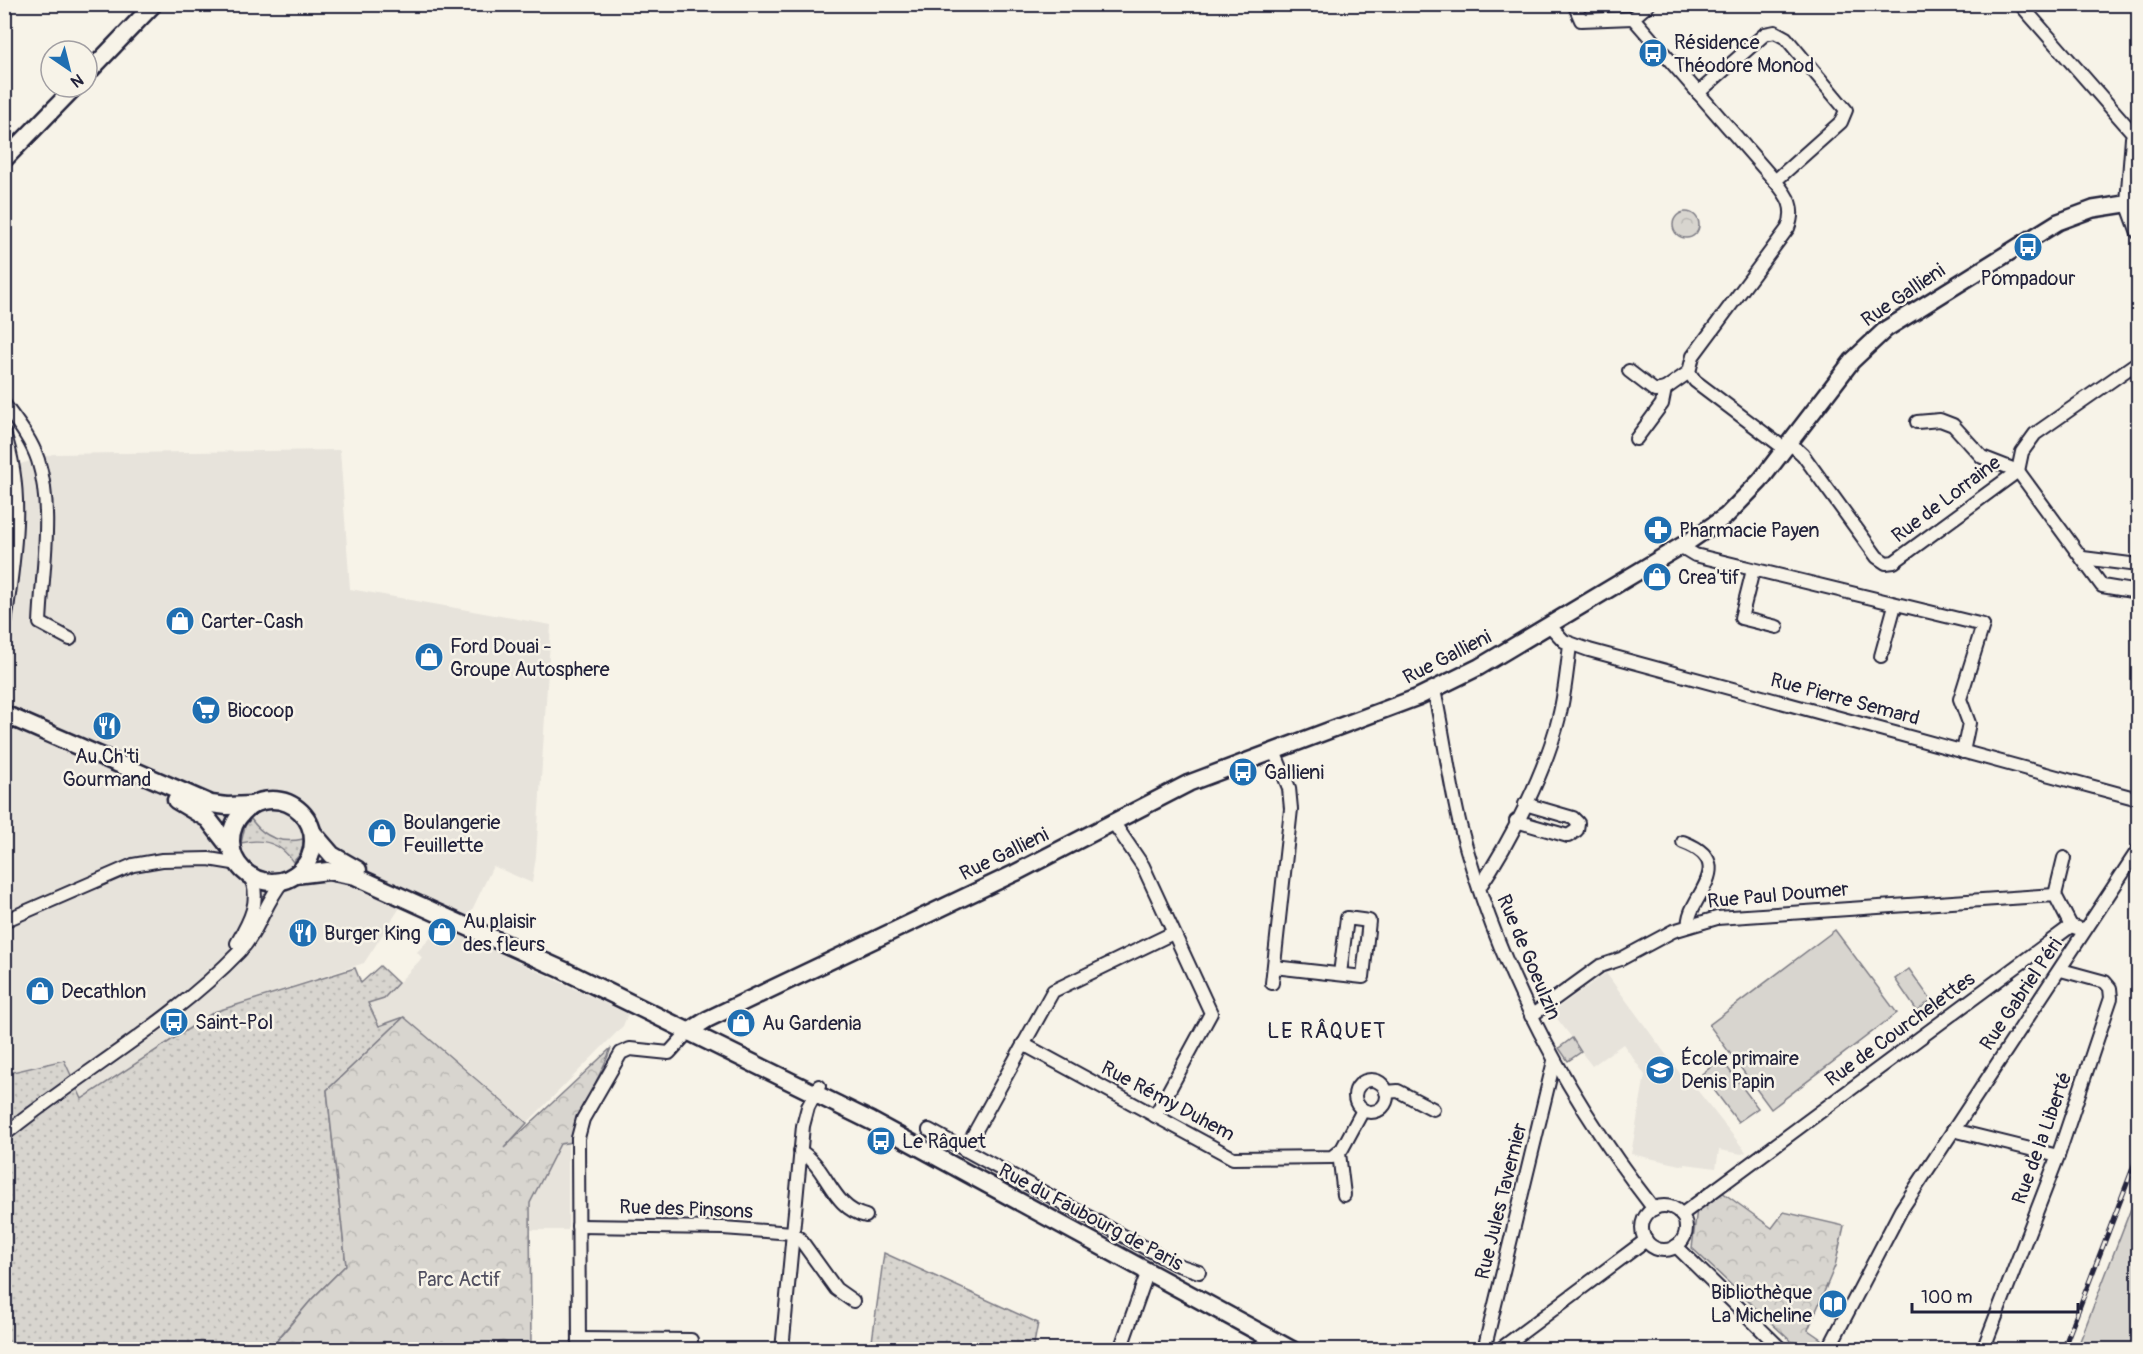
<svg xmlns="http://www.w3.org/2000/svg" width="2143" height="1354" font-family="Pangolin,sans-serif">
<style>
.built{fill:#e7e3db}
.grass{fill:url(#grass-dots);stroke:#7d7c85;stroke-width:1.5}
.forest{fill:url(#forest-crowns);stroke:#7d7c85;stroke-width:1.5}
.garden{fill:#d8d5cf;stroke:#7d7c85;stroke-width:1.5}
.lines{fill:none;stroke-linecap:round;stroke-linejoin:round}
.minor-casing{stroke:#22223b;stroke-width:16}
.tertiary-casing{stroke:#22223b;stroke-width:20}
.secondary-casing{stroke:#22223b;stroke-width:21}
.minor{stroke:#f7f3e8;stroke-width:12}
.tertiary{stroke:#f7f3e8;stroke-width:15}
.secondary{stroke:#f7f3e8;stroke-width:16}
.rail-casing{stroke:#22223b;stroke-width:5}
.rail{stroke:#f7f3e8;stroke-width:3;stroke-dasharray:9;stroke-linecap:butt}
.labels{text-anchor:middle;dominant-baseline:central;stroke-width:5;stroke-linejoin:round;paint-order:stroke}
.poi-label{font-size:20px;fill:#22223b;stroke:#f7f3e8;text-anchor:start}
.street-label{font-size:20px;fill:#22223b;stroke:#f7f3e8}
.park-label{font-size:20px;fill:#504f60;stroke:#f7f3e8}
.quarter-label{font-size:22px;letter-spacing:1.5px;fill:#22223b;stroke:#f7f3e8}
</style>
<defs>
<pattern id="grass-dots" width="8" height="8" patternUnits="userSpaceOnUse" patternTransform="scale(1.5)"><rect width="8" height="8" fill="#d8d5cf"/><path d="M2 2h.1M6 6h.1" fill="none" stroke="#b9b7b3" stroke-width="1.8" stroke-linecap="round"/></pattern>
<pattern id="forest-crowns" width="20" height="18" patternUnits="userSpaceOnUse" patternTransform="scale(1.5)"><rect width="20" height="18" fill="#d8d5cf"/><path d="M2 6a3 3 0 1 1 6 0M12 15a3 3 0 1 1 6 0" fill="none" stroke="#b9b7b3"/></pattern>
</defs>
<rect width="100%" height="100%" fill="#f7f3e8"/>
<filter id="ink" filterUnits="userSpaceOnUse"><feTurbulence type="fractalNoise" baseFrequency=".0167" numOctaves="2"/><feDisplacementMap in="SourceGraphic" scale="12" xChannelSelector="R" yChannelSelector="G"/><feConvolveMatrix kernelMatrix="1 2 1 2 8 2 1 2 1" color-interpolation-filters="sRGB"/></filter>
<g filter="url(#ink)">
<!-- built -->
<g class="built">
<polygon points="340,450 350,589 551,625 536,856 532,883 493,866 460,935 628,1014 623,1026 527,1123 464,1067 379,1027 368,1002 384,998 422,958 417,952 442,926 401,906 364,963 214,1012 81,1099 64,1060 5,1074 4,743 11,700 4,697 4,469 53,454"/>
<polygon points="1606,973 1687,1083 1690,1081 1746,1152 1742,1154 1719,1150 1716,1168 1685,1164 1685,1166 1631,1154 1645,1075 1623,1044 1592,1066 1581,1052 1568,1061 1572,1038 1552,1012"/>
<polygon points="560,1144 568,1144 568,1230 530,1230 530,1203"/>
</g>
<!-- grass -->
<g class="grass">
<path d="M251 819C264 838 281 844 303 839 303 849 301 855 293 862 281 843 262 838 241 843L245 826Z"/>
<polygon points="380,966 398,983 384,998 368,1003 379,1026 404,1017 327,1090 346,1265 312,1299 269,1349 5,1349 4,1074 64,1060 82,1099 214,1012 355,968 361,983"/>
<polygon points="884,1253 1038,1323 1033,1349 871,1349"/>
</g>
<!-- forest -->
<g class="forest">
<circle cx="1686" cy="225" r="13"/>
<path d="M404 1017 527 1123 504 1148 611 1048C600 1080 578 1108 573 1142L560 1144 530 1203 531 1349 269 1350 312 1299 346 1265 327 1090Z"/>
<polygon points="1722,1192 1772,1228 1784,1212 1844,1226 1835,1266 1808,1330 1821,1339 1816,1349 1799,1349 1692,1248 1697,1209"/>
</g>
<!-- garden -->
<g class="garden">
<polygon points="1835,930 1897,1013 1771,1109 1709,1025"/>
<polygon points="1909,969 1931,1000 1917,1011 1895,979"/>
<polygon points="1572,1038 1581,1052 1568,1061 1559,1048"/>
<polygon points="1721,1059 1758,1108 1738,1122 1702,1074"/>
<polygon points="2138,1190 2138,1349 2077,1349"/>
</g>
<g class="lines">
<!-- minor casing -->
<g class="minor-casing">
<g id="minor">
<polyline points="1574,4 1581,20 1633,18"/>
<path d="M1649 4 1633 18 1775 181C1788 196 1796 208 1788 228L1693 356 1689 372 1695 381 1785 449"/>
<polyline points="2020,4 2133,133"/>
<polyline points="1698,93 1765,34 1775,32 1786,38 1846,110 1841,122 1775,181"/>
<polyline points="2138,126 2132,138 2127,203 2138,233"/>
<polyline points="1629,371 1655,391 1665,389"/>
<path d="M4 404C17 422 31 439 38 460 54 511 42 571 40 623L70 639"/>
<polyline points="1917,422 1940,420 1953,425 1982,457 2018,471 2102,586 2138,592"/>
<path d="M4 433C27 498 12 566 4 632"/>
<polyline points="1636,439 1662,404 1665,389 1689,372"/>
<polyline points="1790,443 1803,455 1877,557 1886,563 1894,562 2018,471"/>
<polyline points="2018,471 2022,452 2035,434 2138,362"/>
<polyline points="1680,546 1695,555 1983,625 1960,699 1969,723 1963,752"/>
<polyline points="2083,558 2138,565"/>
<polyline points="1753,570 1741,618 1777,627"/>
<polyline points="1549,625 1564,641 1589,650 2138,799"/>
<polyline points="1881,656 1895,605"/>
<path d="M1434 690C1444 735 1449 780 1460 825 1497 966 1565 1095 1654 1209"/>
<polyline points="1516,821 1568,836 1577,830 1578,823 1573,818 1525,804"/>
<polyline points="1113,822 1143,866 1211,1013 1155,1116"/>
<path d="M1683 842C1742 864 1684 900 1689 926"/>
<path d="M1479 888C1510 842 1546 771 1559 717 1565 694 1567 669 1570 645"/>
<polyline points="2055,895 2064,858"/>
<polyline points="4,921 133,865 162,860 209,859 239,864"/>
<path d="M237 943C249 923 263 898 249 875"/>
<polyline points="1274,967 1363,977 1369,921 1347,918 1340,974"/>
<polyline points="1272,983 1291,809 1289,788 1274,751"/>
<polyline points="1531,1016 1600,966 1621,959 1673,931 1717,918 2055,895 2071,926"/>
<polyline points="1023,1044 1233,1158 1332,1157 1342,1149 1363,1110"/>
<circle cx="1371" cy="1096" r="16"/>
<polyline points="1386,1092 1398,1091 1433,1109"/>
<polyline points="929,1130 1175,1264 1199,1272"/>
<polyline points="1953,1130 2058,1156"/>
<path d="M4 1135C81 1072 171 1023 240 951 259 931 265 902 283 881"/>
<polyline points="965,1150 1053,991 1173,933"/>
<path d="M800 1151C828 1167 831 1208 866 1216"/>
<polyline points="1339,1153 1344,1195"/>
<circle cx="1664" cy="1228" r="22"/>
<polyline points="1681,1215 2071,926 2077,928"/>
<polyline points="578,1226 723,1228 793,1233 800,1239 836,1289 853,1301"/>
<polyline points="1676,1246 1782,1350"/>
<polyline points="579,1339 691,1340 691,1350"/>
<polyline points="579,1350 578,1138 583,1119 621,1053 630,1049 669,1053 689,1031"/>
<polyline points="782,1350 803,1126 808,1107 819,1086"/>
<polyline points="1120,1350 1148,1271"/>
<polyline points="1484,1350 1554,1061"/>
<polyline points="1499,1350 1646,1240"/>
<polyline points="1828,1350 1901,1210 2138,850"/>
<polyline points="1983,1350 2058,1156 2111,998 2110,988 2105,982 2061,970"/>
</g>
</g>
<!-- tertiary casing -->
<g class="tertiary-casing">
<g id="tertiary">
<polyline points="87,74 154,4"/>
<polyline points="4,160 75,87"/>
<polyline points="689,1031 708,1019 1015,873 1189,783 1418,697 1479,667 1691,540 1726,516 1760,481 1852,361 1886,329 2058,222 2093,209 2138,202"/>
</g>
</g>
<!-- secondary casing -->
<g class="secondary-casing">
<g id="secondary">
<polyline points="4,714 211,804 227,806 252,805"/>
<circle cx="272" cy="841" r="41"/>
<polyline points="176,800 208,819 232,850"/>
<polyline points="313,833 332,855 358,870"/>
<polyline points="295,875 328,871 355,876 563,970 871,1121 1292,1350"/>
</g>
</g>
<!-- minor -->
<use href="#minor" class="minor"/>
<!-- tertiary -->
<use href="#tertiary" class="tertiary"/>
<!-- secondary -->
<use href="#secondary" class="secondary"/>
<!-- rail casing -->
<g class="rail-casing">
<polyline id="rail" points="2063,1350 2138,1155"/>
</g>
<!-- rail -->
<use href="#rail" class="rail"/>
</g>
</g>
<!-- icons -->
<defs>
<g id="bus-disc" transform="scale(1.5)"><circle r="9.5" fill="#1f6fb2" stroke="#f7f3e8"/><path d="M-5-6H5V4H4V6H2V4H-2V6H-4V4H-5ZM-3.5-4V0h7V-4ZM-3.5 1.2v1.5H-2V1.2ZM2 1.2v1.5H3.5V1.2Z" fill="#fff"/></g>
<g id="pharmacy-disc" transform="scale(1.5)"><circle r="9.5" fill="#1f6fb2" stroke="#f7f3e8"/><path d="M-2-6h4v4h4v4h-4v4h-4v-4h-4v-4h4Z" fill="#fff"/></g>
<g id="shop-disc" transform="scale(1.5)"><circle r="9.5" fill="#1f6fb2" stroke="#f7f3e8"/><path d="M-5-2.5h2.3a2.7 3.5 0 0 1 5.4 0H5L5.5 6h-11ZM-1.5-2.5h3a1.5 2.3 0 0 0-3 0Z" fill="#fff"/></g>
<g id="supermarket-disc" transform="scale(1.5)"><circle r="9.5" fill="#1f6fb2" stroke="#f7f3e8"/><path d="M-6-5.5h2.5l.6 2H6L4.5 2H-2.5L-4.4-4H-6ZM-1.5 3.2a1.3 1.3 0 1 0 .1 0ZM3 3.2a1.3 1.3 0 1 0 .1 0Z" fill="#fff"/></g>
<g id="restaurant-disc" transform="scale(1.5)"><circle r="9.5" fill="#1f6fb2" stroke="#f7f3e8"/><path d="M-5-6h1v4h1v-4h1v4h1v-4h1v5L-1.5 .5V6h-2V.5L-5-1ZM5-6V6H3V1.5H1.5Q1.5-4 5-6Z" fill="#fff"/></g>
<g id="school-disc" transform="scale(1.5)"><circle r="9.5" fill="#1f6fb2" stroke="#f7f3e8"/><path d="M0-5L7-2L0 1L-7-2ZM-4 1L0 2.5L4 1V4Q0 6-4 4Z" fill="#fff"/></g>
<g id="library-disc" transform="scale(1.5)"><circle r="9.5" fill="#1f6fb2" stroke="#f7f3e8"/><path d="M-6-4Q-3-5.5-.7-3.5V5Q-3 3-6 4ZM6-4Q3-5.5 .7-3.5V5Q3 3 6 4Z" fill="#fff"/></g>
</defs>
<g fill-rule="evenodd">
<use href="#bus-disc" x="1653" y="53"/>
<use href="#bus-disc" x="2028" y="247"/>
<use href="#pharmacy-disc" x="1658" y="530"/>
<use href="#shop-disc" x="1657" y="577"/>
<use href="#shop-disc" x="180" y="621"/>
<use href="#shop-disc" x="429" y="657"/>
<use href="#supermarket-disc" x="206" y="710"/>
<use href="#restaurant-disc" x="107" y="726"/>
<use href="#bus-disc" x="1243" y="772"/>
<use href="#shop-disc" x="382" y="833"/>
<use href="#shop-disc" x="442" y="932"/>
<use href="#restaurant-disc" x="303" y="933"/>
<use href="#shop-disc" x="40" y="991"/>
<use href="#bus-disc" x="174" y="1022"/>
<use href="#shop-disc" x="741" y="1023"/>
<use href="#school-disc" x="1660" y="1070"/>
<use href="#bus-disc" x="881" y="1141"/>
<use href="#library-disc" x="1833" y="1304"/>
</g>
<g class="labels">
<!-- poi labels -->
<g class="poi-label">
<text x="1674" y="42">Résidence<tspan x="1674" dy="23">Théodore Monod</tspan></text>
<text x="2028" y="278" text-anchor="middle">Pompadour</text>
<text x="1679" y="530">Pharmacie Payen</text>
<text x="1678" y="577">Crea'tif</text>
<text x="201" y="621">Carter-Cash</text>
<text x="450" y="646">Ford Douai -<tspan x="450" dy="23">Groupe Autosphere</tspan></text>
<text x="227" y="710">Biocoop</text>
<text x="107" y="756" text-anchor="middle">Au Ch'ti<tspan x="107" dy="23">Gourmand</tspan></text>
<text x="1264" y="772">Gallieni</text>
<text x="403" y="822">Boulangerie<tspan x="403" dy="23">Feuillette</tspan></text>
<text x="463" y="921">Au plaisir<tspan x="463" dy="23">des fleurs</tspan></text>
<text x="324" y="933">Burger King</text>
<text x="61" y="991">Decathlon</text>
<text x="195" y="1022">Saint-Pol</text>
<text x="762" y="1023">Au Gardenia</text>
<text x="1681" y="1058">École primaire<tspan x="1681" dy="23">Denis Papin</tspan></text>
<text x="902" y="1141">Le Râquet</text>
<text x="1812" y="1292" text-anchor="end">Bibliothèque<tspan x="1812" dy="23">La Micheline</tspan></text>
</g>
<!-- street labels -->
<g class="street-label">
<text transform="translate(1903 295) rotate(-34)">Rue Gallieni</text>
<text transform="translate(1946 499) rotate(-37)">Rue de Lorraine</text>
<text transform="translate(1447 657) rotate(-27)">Rue Gallieni</text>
<text transform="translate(1845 699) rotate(15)">Rue Pierre Semard</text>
<text transform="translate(1004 854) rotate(-26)">Rue Gallieni</text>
<text transform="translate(1778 895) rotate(-5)">Rue Paul Doumer</text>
<text transform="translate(1529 957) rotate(67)">Rue de Goeulzin</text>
<text transform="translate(2021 994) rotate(-56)">Rue Gabriel Péri</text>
<text transform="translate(1900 1029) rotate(-36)">Rue de Courchelettes</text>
<text transform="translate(1168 1101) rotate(28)">Rue Rémy Duhem</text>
<text transform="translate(2042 1138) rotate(-70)">Rue de la Liberté</text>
<text transform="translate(1501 1201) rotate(-76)">Rue Jules Tavernier</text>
<text transform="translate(686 1209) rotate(2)">Rue des Pinsons</text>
<text transform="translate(1091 1217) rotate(28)">Rue du Faubourg de Paris</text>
</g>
<!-- park labels -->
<g class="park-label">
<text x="459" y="1279">Parc Actif</text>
</g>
<!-- quarter labels -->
<g class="quarter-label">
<text x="1327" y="1031">LE RÂQUET</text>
</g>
</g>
<!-- margin -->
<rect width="2143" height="1354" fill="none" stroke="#f7f3e8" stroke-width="24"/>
<rect x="12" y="12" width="2119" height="1330" fill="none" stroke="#22223b" stroke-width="2" filter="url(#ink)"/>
<!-- north arrow -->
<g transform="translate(69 69) rotate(145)"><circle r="28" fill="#f7f3e8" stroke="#a29fa3" stroke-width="1.5"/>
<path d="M0-4.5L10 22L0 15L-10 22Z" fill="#1f6fb2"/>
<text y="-9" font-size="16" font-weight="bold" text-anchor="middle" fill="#22223b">N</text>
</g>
<!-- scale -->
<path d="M1912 1303v9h166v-9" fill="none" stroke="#22223b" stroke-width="3"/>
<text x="1921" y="1303" font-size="18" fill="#22223b" stroke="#f7f3e8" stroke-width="4.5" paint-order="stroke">100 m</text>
</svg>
